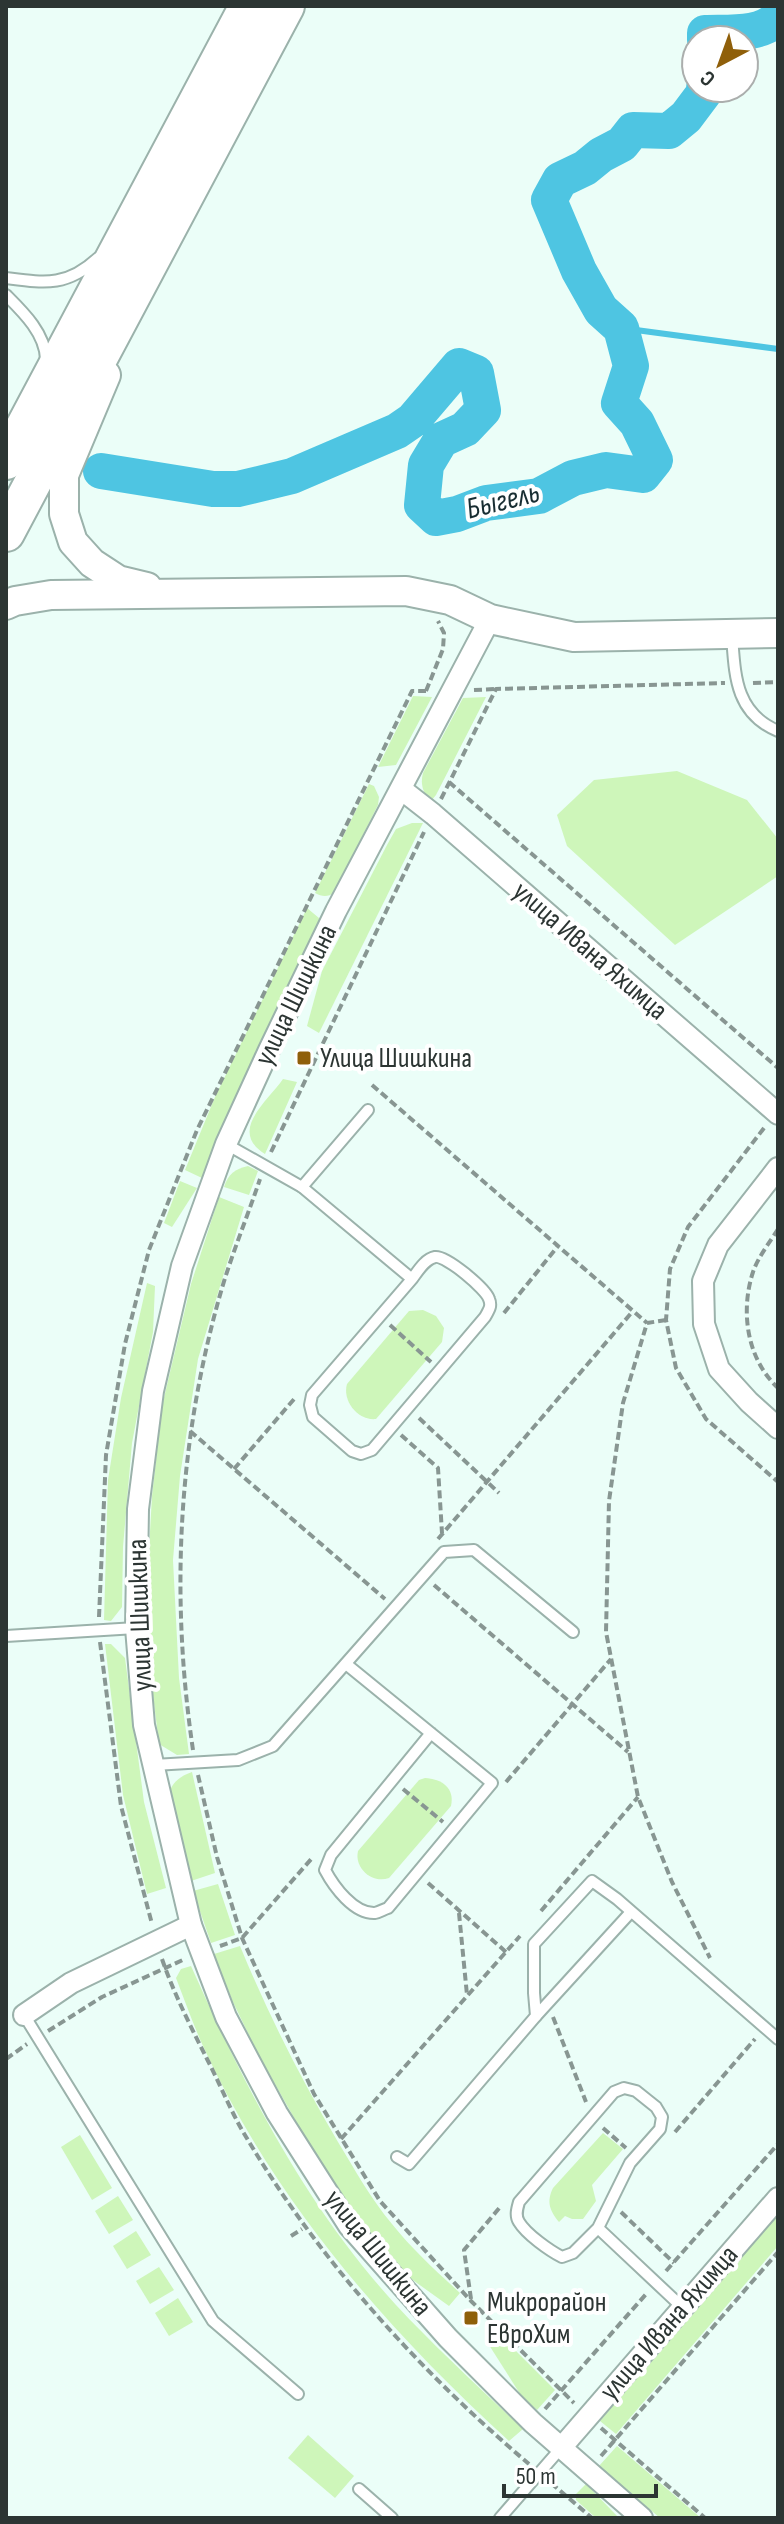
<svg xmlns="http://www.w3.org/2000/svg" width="784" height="2524" font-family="'Sofia Sans Condensed',sans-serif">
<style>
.green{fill:#cef6ba}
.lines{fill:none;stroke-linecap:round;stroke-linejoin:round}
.stream{stroke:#4ec5e2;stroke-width:6}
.river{stroke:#4ec5e2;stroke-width:36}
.lane-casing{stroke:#9bb2ab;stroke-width:14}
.street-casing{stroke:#9bb2ab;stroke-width:24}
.secondary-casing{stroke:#9bb2ab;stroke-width:32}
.highway-casing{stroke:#9bb2ab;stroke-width:40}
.path{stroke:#889692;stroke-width:4;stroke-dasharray:8 4;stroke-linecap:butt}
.lane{stroke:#fff;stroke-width:10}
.street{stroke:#fff;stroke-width:20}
.secondary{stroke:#fff;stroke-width:28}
.highway{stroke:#fff;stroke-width:36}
.poi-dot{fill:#8f5f0a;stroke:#fff;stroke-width:3}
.labels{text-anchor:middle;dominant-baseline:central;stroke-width:8;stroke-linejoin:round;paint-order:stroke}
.street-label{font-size:28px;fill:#2c3533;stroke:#fff}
.poi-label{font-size:28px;fill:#2c3533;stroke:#fff;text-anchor:start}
.water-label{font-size:30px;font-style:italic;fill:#182d32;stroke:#fff}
</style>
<rect width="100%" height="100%" fill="#ebfef8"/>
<!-- green -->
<g class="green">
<polygon points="413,696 432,697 396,765 378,767"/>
<path d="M486 697 436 795 431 801C423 794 420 784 423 773L463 698Z"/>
<polygon points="677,771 747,800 778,839 778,876 675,945 567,846 557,815 594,780"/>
<path d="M369 784 374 786 379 797 378 805 334 893C328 897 322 897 315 893Z"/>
<polygon points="412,823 423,823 319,1033 307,1026 322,971 387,845 396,829"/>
<polygon points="307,908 319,918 319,926 261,1041 202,1178 185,1170 215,1097"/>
<path d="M283 1079 297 1082 265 1154C228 1131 267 1102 283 1079Z"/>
<path d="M248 1166 258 1171 249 1195 224 1187C228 1174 235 1169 248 1166Z"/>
<polygon points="180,1181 197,1188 172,1227 164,1223"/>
<polygon points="219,1197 244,1207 198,1359 180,1476 173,1560 179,1678 189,1754 177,1755 159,1744 153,1695 147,1585 152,1496 162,1406 191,1284"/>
<polygon points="147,1283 155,1286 153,1332 132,1443 123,1547 122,1607 111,1621 104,1620 108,1480 121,1398"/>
<path d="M423 1310 436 1316 444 1328 442 1342 376 1419C358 1421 342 1401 347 1384L409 1311Z"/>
<polygon points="105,1644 111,1644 125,1658 144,1802 166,1888 147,1894 123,1795"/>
<path d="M192 1772 215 1873 188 1882 167 1797C172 1783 178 1777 192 1772Z"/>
<path d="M425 1778C442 1779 455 1788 451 1806L389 1878C372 1884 354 1868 358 1851L419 1780Z"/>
<polygon points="218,1884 235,1935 211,1943 193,1891"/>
<path d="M240 1946C268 2014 301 2079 338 2142 355 2170 371 2199 392 2224 412 2249 436 2271 460 2293L449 2306 396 2268 324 2171 258 2054 232 2000 214 1954Z"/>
<path d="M191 1966C246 2089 304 2204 396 2305 436 2348 480 2388 523 2429L509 2441C386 2329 273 2199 203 2046 193 2024 185 2001 176 1978L181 1969Z"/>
<path d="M603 2133 623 2149 592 2185 596 2201 583 2219H572L565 2216 559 2222C550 2211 546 2202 553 2188Z"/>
<polygon points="80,2135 112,2188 92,2200 61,2147"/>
<polygon points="118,2196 133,2220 109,2234 95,2211"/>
<polygon points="778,2215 778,2246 616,2434 600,2421"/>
<polygon points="136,2231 151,2255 127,2269 113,2246"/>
<polygon points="159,2267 174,2290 150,2304 136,2281"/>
<polygon points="178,2298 193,2322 169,2336 155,2313"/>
<polygon points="498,2333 555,2390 537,2410 522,2397 489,2345"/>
<polygon points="308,2435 354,2476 335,2498 288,2458"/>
<polygon points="617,2446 701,2518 660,2518 599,2466"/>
<polygon points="586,2484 619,2518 596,2518 576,2500 576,2494"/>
</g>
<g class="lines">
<!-- stream -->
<polyline class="stream" points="621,328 778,349"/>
<!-- river -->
<g class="river">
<path d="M705 40V33C727 32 763 36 778 17"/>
<polyline points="101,471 213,489 238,489 292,476 397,431 413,420 459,366 476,373 483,410 465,429 441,440 426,465 422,505 436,518 457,514 486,503 539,496 573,478 606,470 643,475 655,460 637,423 619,403 631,366 621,328 601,310 579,271 549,200 560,180 585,168 601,155 622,144 633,130 669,131 686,117 704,93 704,88"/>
</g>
<!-- lane casing -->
<g class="lane-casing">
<g id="lane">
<path d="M6 278C45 283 67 287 98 258"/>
<path d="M6 295C23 312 45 333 46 359"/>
<path d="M732 636C735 675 735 713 778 731"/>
<path d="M226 1144 302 1187 412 1279 312 1395 310 1405 313 1417 352 1451 361 1454 372 1450 485 1317C489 1310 492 1306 489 1299 486 1289 446 1255 435 1257 425 1259 418 1271 412 1279"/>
<polyline points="302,1187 368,1110"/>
<polyline points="6,1636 136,1628"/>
<path d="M346 1664 492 1783 388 1908C384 1909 380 1912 375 1913 354 1914 334 1887 325 1870L331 1855 431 1733"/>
<polyline points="154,1765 238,1760 273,1746 444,1552 474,1550 573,1632"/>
<polyline points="24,2015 213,2321 298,2394"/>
<polyline points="536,2016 630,1913"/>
<polyline points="397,2157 409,2164 536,2016 534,1993 534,1944 592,1881 617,1899 778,2039"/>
<path d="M598 2228 573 2253 562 2257C550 2251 526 2234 519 2222 515 2216 517 2209 519 2202L614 2092 624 2088 636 2091 656 2107 662 2117 660 2129 630 2163 598 2228 682 2307"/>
<polyline points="359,2489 392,2518"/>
<polyline points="500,2518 561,2448"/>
</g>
</g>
<!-- street casing -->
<g class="street-casing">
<g id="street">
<polyline points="490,619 336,911 269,1050 226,1144 182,1266 153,1391 138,1509 136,1628 144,1725 191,1925 226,2017 277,2113 349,2226 448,2338 533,2423 642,2518"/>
<polyline points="401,789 433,814 778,1114"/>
<polyline points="778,1168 718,1245 703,1281 704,1324 719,1369 749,1402 778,1428"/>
<polyline points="24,2015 71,1983 191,1925"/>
<polyline points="561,2448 778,2198"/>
</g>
</g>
<!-- secondary casing -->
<g class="secondary-casing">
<g id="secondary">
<polyline points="106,375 64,475 64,514 73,542 92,563 118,580 147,587"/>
<polyline points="6,605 15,601 51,595 406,591 450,600 490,619 574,637 778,633"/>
</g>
</g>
<!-- highway casing -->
<g class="highway-casing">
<g id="highway">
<polyline points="6,461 248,6"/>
<polyline points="6,533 286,6"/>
</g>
</g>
<!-- path -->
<g class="path">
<polyline points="753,683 778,682"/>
<polyline points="474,690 496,689"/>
<polyline points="426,691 443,649 444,633 438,621"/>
<polyline points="449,782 778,1068"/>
<polyline points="441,799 496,689 725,683"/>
<polyline points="372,1085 647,1323"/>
<polyline points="764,1128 688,1227 670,1269 666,1320 676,1368 706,1419 778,1482"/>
<polyline points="271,1152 424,832"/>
<path d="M778 1229C770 1242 758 1257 753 1272 740 1312 747 1359 778 1388"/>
<polyline points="504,1313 558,1246"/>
<polyline points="666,1320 647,1323 623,1403 609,1501 606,1632 638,1797 672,1882 710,1958"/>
<polyline points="390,1325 431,1362"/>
<polyline points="419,1418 499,1493"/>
<polyline points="190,1431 385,1599"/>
<polyline points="401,1435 438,1468 442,1533"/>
<polyline points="234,1469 295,1398"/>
<polyline points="438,1539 633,1311"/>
<polyline points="434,1585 628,1752"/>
<polyline points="99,1617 106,1455 125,1344 149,1250 197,1130 412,691 426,691"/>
<polyline points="100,1642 121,1806 152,1924"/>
<path d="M193 1750C170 1595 178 1439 222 1288 233 1251 248 1215 260 1179"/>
<polyline points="198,1775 217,1857 242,1938 314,2094 380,2201 471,2301 574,2403"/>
<polyline points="506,1782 611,1659"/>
<polyline points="403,1789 443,1822"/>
<polyline points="428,1883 506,1952"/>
<polyline points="541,1911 638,1797"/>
<polyline points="459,1913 467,1995"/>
<polyline points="220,1946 242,1938 313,1857"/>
<path d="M162 1959C174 1994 191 2027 207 2059 219 2082 229 2107 242 2130 316 2257 417 2369 529 2464"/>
<polyline points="553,2017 586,2102"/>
<polyline points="48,2031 102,1997 185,1959"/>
<polyline points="6,2059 27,2044"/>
<polyline points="603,2128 626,2148"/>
<polyline points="675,2132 755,2039"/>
<polyline points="341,2139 520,1936"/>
<polyline points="621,2212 674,2263"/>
<polyline points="291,2236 302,2229"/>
<polyline points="666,2271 778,2144"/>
<polyline points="471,2299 464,2250 501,2206"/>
<polyline points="545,2409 647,2293"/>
<polyline points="601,2428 705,2518"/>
<polyline points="601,2456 778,2252"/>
<polyline points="551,2483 592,2518"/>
</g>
<!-- lane -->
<use href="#lane" class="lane"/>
<!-- street -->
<use href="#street" class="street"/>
<!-- secondary -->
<use href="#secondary" class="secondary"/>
<!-- highway -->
<use href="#highway" class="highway"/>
</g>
<!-- markers -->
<g class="poi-dot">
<rect x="296" y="1050" width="16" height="16" rx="4"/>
<rect x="463" y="2310" width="16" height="16" rx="4"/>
</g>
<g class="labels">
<!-- street labels -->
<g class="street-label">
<text transform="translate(590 951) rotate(41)">улица Ивана Яхимца</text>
<text transform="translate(296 995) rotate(-64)">улица Шишкина</text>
<text transform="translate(140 1615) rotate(-92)">улица Шишкина</text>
<text transform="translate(378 2253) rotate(51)">улица Шишкина</text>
<text transform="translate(669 2323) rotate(-49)">улица Ивана Яхимца</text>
</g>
<!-- poi labels -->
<g class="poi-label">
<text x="320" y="1058">Улица Шишкина</text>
<text x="487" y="2302">Микрорайон<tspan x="487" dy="32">ЕвроХим</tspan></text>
</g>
<!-- water labels -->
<g class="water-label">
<text transform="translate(503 501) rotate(-14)">Быгель</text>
</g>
</g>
<!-- border -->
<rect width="784" height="2524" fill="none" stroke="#2c3533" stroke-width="16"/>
<!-- north arrow -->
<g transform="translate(720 64) rotate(221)"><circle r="38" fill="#ffffff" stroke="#abaead" stroke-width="2"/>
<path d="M0-6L14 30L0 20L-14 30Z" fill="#8f5f0a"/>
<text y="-12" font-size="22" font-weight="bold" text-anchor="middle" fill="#2c3533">С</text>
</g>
<!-- scale -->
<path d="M504 2484v12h152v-12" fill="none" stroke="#2c3533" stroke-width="4"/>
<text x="516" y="2484" font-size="24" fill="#2c3533" stroke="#ffffff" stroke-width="6" paint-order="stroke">50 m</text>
</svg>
